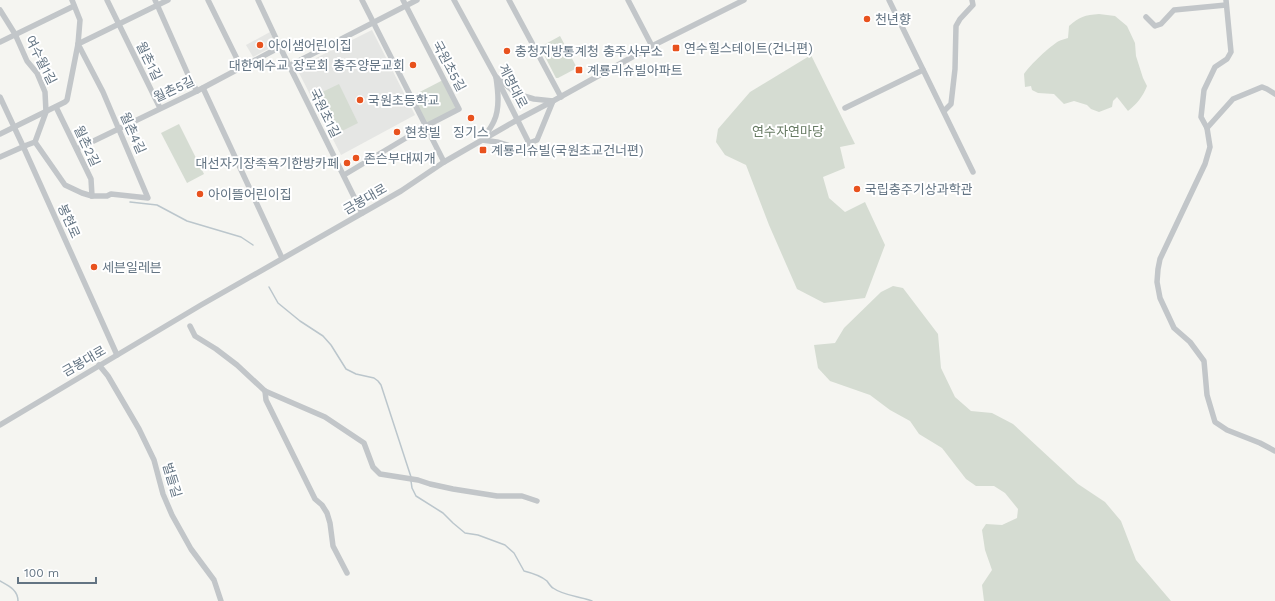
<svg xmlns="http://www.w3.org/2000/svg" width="1275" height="601" font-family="'Work Sans','Noto Sans KR',sans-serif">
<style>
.built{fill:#e5e6e4}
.green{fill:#d5dcd2}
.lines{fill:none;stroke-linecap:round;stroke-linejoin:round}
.stream{stroke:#bbc6cc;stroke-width:1.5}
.minor{stroke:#c2c6c9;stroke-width:5.5}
.poi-dot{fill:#e8521e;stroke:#fff;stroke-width:1.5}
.labels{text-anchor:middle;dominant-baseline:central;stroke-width:4;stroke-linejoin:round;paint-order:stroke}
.poi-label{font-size:13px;fill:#637483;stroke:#fff;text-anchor:start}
.street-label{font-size:13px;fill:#637483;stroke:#fff}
.park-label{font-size:13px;fill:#667a62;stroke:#fff}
</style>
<rect width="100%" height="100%" fill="#f5f5f1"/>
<!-- built -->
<g class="built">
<polygon points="372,30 415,115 341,155 297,69 298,67"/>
<polygon points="270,32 275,43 274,46 253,57 246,45"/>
</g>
<!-- green -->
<g class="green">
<path d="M1099 14 1115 16 1127 26 1135 43 1136 56 1143 78 1147 86C1143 96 1137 104 1128 111L1117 97 1113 101 1112 107 1099 112 1091 109 1087 105 1074 101 1064 104 1054 94 1038 93 1032 90 1031 86 1025 87 1024 74C1030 65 1050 46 1059 41 1061 40 1065 39 1068 38L1069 26C1079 17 1085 15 1099 14Z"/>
<polygon points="560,36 577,68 558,78 556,78 540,47"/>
<polygon points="811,55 855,144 840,147 845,168 823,177 829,198 845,212 865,202 885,245 865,298 824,303 797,289 769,225 746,165 725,155 716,142 718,129 750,92"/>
<polygon points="443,80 456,107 456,109 428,123 425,122 412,96"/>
<polygon points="339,84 358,123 334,135 314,96"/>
<polygon points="179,124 204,174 187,183 161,133"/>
<polygon points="893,286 903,288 938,334 941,368 955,397 971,411 992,413 1013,424 1078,484 1105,502 1121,521 1136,560 1171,601 984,601 982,585 992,570 985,550 982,530 986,524 1002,525 1017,518 1018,509 1005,493 994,486 976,486 966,479 942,448 919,434 910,421 890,410 870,395 830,381 818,368 814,345 835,343 844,328 881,292"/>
</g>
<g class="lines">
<!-- stream -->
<g class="stream">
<polyline points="130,202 157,205 187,221 241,237 253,245"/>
<polyline points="269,287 278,303 300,321 323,336 331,345 346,369 356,374 374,378 378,381 381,385 411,477"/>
<path d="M411 481 412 488 416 496 443 513 453 523 465 533 478 535 505 545 514 553 524 571C532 573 540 575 547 581 549 584 551 587 553 588 564 596 579 596 592 601"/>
<path d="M0 581C9 586 18 590 18 601"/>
</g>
<!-- minor -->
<g class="minor">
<polyline points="107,0 160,108"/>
<polyline points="155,0 190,79 197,91"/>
<polyline points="208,0 241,67"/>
<polyline points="258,0 280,47 362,213"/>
<polyline points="362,0 444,162"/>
<polyline points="454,0 496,77 529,143"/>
<polyline points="509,0 561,97"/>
<polyline points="628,0 652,46"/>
<polyline points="889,0 973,172"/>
<polyline points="1226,0 1231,52 1227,59 1215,67 1204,90 1201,117 1207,128 1210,147 1205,164 1160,259 1158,269 1157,282 1160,298 1174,328 1190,342 1204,361 1207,395 1215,422 1227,430 1260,443 1275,451"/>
<polyline points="0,10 15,34 27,61 37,73 45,92 46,112 35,142 65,185 82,193 92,196 107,196 111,194 148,198 103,92 78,44 168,0"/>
<polyline points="1146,17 1155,26 1161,24 1174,10 1226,5"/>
<polyline points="0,42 74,6"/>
<polyline points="289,66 417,0"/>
<path d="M496 77 517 94 534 99 553 101 537 140 517 148 497 142 482 140C486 134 491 128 494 121 500 108 498 91 496 77Z"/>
<polyline points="203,88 282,258"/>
<polyline points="0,97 23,146 117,355"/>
<polyline points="56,107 91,179 92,196"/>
<polyline points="845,108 923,70"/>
<polyline points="944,111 951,104 955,69 956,26 960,19 973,5 972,0"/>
<polyline points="1207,128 1233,99 1262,87 1267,89 1275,94"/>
<polyline points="0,134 65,102 67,100 78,44 80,20 72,0"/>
<polyline points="77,149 197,91 280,47"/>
<polyline points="0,157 27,145 35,142"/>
<polyline points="344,175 426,126 459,109 403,0"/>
<polyline points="190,326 195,336 216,349 237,365 265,391 325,417 364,443 373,467 380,474 418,480 430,484 453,489 497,496 522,496 537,501"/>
<polyline points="99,365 108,376 139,429 154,460 163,494 172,515 191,549 214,580 221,601"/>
<polyline points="265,391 266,400 315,499 322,505 327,513 330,523 333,546 347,573"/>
<polyline points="0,425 201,305 401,191 444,162 517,120 553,101 652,46 744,0"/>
</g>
</g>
<!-- markers -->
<g class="poi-dot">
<circle cx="867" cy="19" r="4"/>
<circle cx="260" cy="45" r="4"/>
<rect x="672" y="44" width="8" height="8" rx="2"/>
<circle cx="507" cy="51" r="4"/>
<circle cx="413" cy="65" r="4"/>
<rect x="575" y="66" width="8" height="8" rx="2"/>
<circle cx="360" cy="100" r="4"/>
<circle cx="471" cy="118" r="4"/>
<circle cx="397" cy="132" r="4"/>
<rect x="479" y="146" width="8" height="8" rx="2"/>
<circle cx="356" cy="158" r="4"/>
<circle cx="347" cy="163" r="4"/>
<circle cx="857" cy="189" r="4"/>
<circle cx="200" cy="194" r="4"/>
<circle cx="94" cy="267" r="4"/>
</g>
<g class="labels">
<!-- poi labels -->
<g class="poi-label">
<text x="875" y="19">천년향</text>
<text x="268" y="45">아이샘어린이집</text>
<text x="684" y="48">연수힐스테이트(건너편)</text>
<text x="515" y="51">충청지방통계청 충주사무소</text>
<text x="405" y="65" text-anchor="end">대한예수교 장로회 충주양문교회</text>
<text x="587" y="70">계룡리슈빌아파트</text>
<text x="368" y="100">국원초등학교</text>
<text x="405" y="132">현창빌</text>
<text x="471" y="132" text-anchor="middle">징기스</text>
<text x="491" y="150">계룡리슈빌(국원초교건너편)</text>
<text x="364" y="158">존슨부대찌개</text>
<text x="339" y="163" text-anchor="end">대선자기장족욕기한방카페</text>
<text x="865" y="189">국립충주기상과학관</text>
<text x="208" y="194">아이뜰어린이집</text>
<text x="102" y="267">세븐일레븐</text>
</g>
<!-- street labels -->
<g class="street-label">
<text transform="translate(41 60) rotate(63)">여수월1길</text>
<text transform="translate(149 61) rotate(64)">월촌1길</text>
<text transform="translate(449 66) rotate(62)">국원초5길</text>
<text transform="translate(513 86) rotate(63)">계명대로</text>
<text transform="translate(174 89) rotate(-25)">월촌5길</text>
<text transform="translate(325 113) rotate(64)">국원초1길</text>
<text transform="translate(133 133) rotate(66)">월촌4길</text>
<text transform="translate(87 146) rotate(65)">월촌2길</text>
<text transform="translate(365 199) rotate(-30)">금봉대로</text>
<text transform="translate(69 221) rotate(66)">봉현로</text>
<text transform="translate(84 361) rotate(-30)">금봉대로</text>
<text transform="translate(172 480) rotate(73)">벌들길</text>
</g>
<!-- park labels -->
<g class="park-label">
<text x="788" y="131">연수자연마당</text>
</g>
</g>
<!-- scale -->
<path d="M18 577v6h78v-6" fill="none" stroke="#637483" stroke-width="2"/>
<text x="24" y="577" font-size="12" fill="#637483" stroke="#ffffff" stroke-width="3" paint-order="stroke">100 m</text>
</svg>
